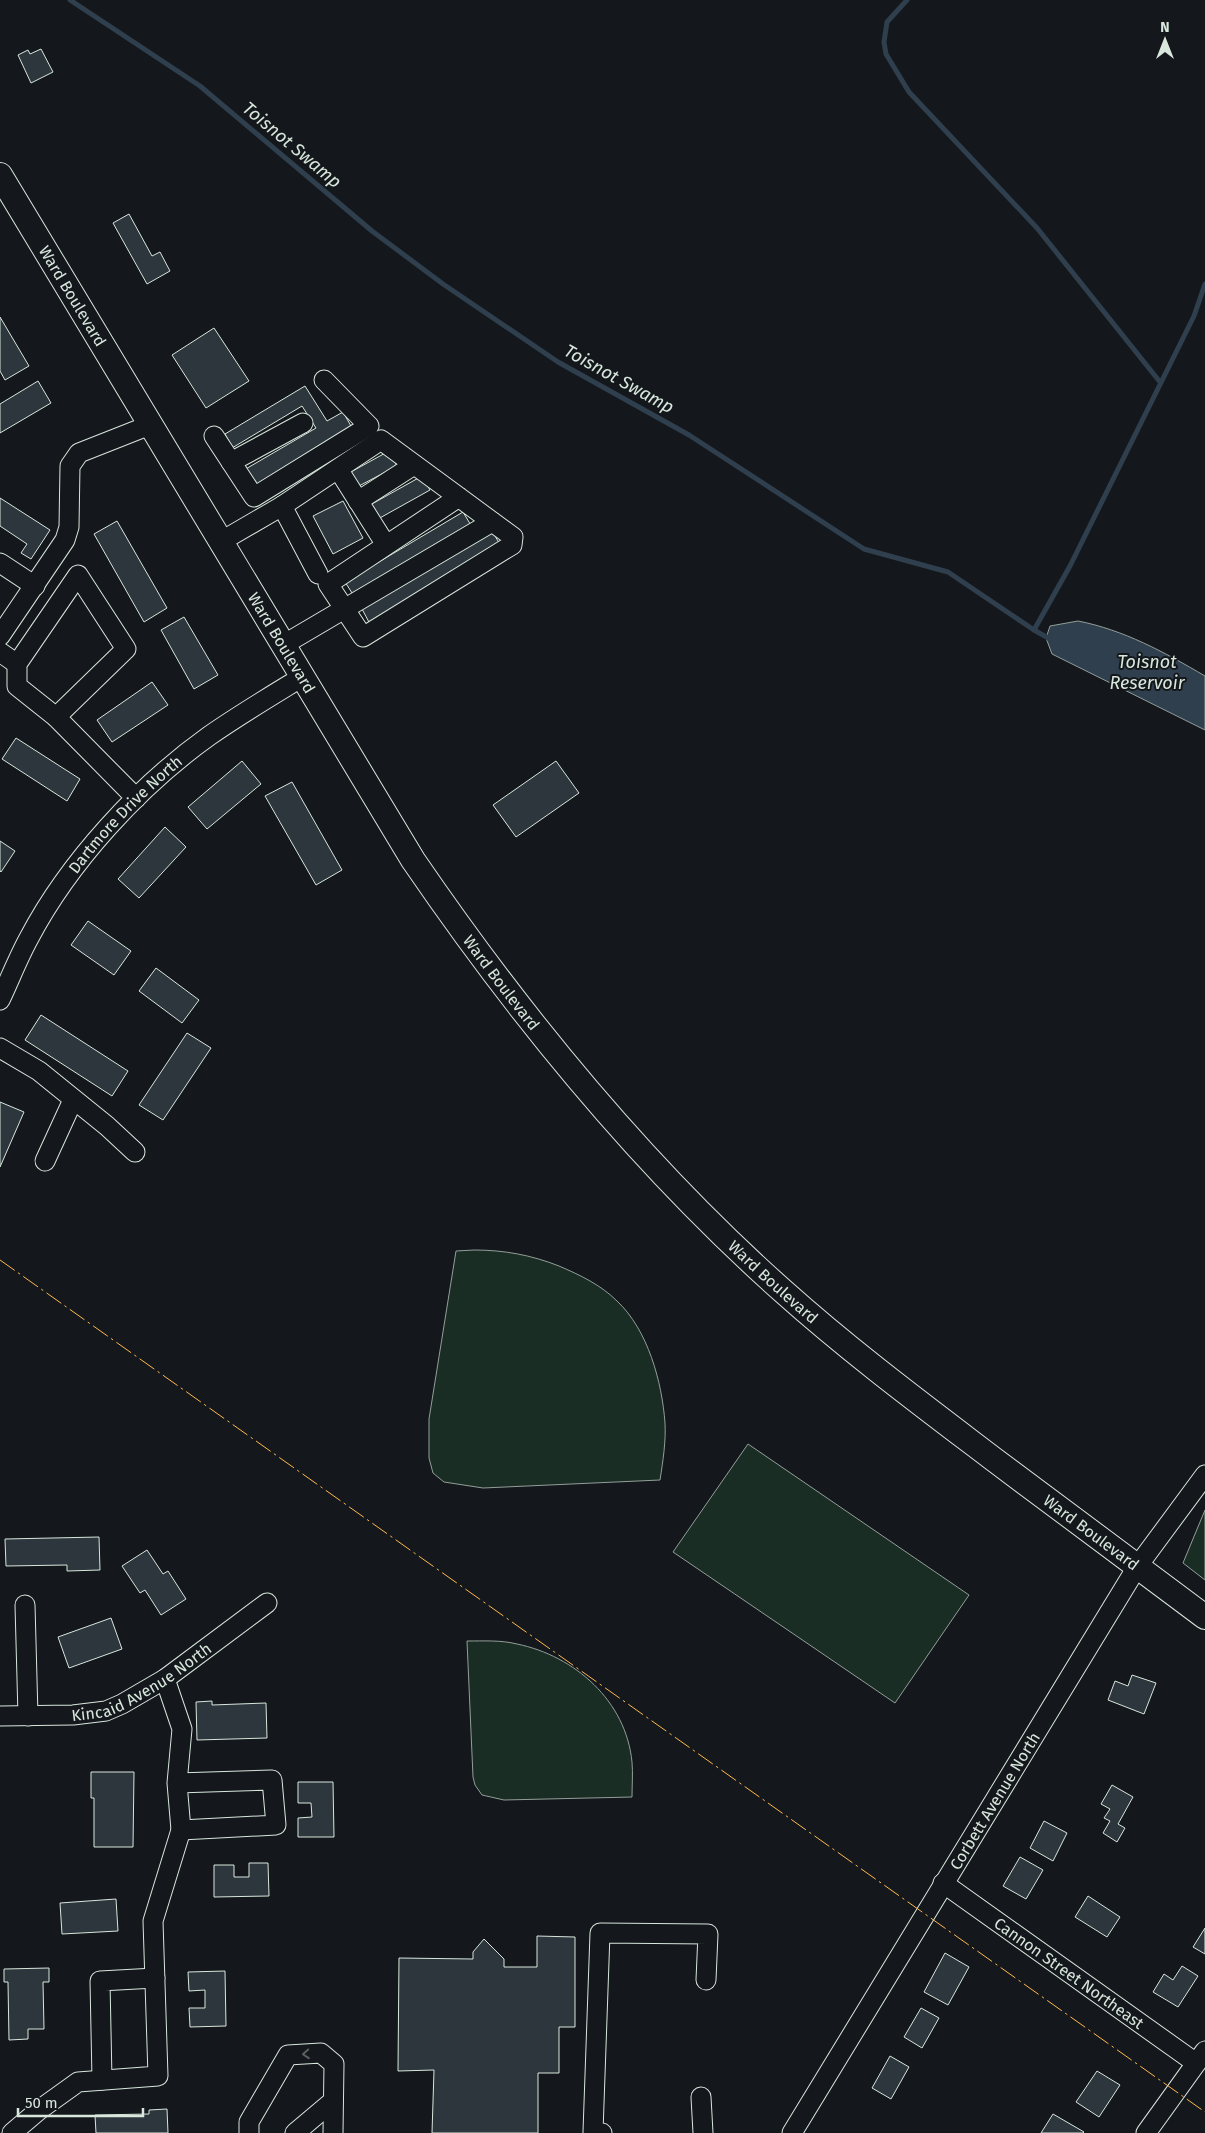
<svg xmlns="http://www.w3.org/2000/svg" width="1205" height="2133" font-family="'Fira Sans',sans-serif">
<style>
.green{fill:#1a2d24;stroke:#939e99}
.water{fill:#2f3f4d;stroke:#939e99}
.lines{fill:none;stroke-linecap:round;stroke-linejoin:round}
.stream{stroke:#2f3f4d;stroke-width:5}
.building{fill:#2c363c;stroke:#d8e6dc}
.minor-casing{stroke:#d8e6dc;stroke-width:21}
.major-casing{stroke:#d8e6dc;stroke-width:26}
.minor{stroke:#14181c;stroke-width:19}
.major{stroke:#14181c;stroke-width:24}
.power{stroke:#ffb74d;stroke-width:1;stroke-dasharray:18 4 2.5 4;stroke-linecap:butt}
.oneway{stroke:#59605f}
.labels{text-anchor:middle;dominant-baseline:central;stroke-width:4;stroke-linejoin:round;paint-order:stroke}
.street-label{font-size:16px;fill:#d8e6dc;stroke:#14181c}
.water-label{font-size:18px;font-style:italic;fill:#d8e6dc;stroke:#14181c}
</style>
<rect width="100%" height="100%" fill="#14181c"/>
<!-- green -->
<g class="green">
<path d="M474 1250C504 1250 531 1255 559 1266 580 1275 601 1285 617 1301 648 1330 662 1382 665 1423 666 1441 663 1461 660 1480L483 1488 444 1482 433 1473 429 1458V1419L456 1251Z"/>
<polygon points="748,1444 969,1595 895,1703 673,1552"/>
<polygon points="1205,1510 1205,1580 1183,1563"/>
<path d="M467 1641C484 1641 501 1640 517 1644 575 1656 626 1701 632 1762 633 1773 632 1785 632 1797L504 1800 482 1795 475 1785 473 1777Z"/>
</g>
<!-- water -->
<path class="water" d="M1078 621C1124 630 1164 652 1205 676V730L1052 654 1046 638 1050 626Z"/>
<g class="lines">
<!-- stream -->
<g class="stream">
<polyline points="70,0 200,86 372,231 443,284 558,362 689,435 864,549 948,572 1034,630 1050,639"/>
<polyline points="907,0 887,22 884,42 886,54 909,92 1037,228 1160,382"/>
<polyline points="1034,630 1070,566 1194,316 1205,284"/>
</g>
</g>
<!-- building -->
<g class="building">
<polygon points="41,49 53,72 31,83 18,55 28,50 30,54"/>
<polygon points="129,214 152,256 160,252 170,271 147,284 113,223"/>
<polygon points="0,317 29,366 5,380 0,371"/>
<polygon points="214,328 249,381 206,408 172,355"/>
<polygon points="38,381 51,403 0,433 0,404"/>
<polygon points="305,386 327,421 343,412 351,426 255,485 244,470 316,428 302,406 232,448 225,434"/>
<polygon points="389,451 397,466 357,487 349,473"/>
<polygon points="422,476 430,490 378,519 370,505"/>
<polygon points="0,498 50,530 31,559 21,553 27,544 0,526"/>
<polygon points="343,501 363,538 333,554 313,516"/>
<polygon points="463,512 472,527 354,596 345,582"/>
<polygon points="117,521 167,608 144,622 94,534"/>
<polygon points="492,531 501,546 370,624 362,609"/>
<polygon points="184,617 218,675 194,689 161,630"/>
<polygon points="152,682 168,705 112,742 97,720"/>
<polygon points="16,738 80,779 67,801 2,759"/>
<polygon points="242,761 261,784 207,829 188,807"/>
<polygon points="556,761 579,793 516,837 493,805"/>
<polygon points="292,782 342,870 316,885 265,796"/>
<polygon points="165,827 186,847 139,898 118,879"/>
<polygon points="0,841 15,851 1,872 0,871"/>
<polygon points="88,921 131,951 114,975 71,945"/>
<polygon points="156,968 199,1000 182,1023 139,991"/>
<polygon points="41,1015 128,1071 112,1096 25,1040"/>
<polygon points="187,1033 211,1048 163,1120 139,1105"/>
<polygon points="0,1102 24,1112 0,1167"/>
<polygon points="99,1537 100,1570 67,1571 67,1565 6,1566 5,1539"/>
<polygon points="147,1550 163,1574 168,1571 186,1599 161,1615 145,1590 140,1593 122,1566"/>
<polygon points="111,1618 122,1649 69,1668 58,1637"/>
<polygon points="1132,1675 1156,1683 1144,1714 1108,1700 1115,1681 1128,1686"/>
<polygon points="212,1701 212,1705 266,1703 267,1738 197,1740 196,1702"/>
<polygon points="91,1772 134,1772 133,1847 94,1847 94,1798 91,1798"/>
<polygon points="298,1782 333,1782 334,1837 298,1837 298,1818 312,1817 311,1803 298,1803"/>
<polygon points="1112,1785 1133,1797 1118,1824 1125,1828 1117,1842 1103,1833 1110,1821 1104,1818 1110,1809 1101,1804"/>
<polygon points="1044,1821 1067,1833 1053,1861 1030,1848"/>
<polygon points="1020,1857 1043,1870 1026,1899 1003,1886"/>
<polygon points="249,1863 268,1863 269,1896 214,1897 214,1865 234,1865 234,1877 249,1877"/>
<polygon points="1088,1896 1120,1917 1107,1937 1075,1917"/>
<polygon points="116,1899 118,1931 62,1934 60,1903"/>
<polygon points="1205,1928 1205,1954 1193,1947"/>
<polygon points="537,1936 575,1937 575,2027 559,2027 559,2073 538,2073 538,2133 432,2133 434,2070 398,2071 399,1958 473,1959 473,1952 484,1939 504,1959 504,1967 537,1967"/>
<polygon points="945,1953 969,1967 948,2005 924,1992"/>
<polygon points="1182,1966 1198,1976 1178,2007 1153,1992 1164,1974 1173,1980"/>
<polygon points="49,1968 49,1982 43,1982 44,2029 28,2029 28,2039 9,2040 8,1982 4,1982 4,1969"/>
<polygon points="225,1971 226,2026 190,2027 189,2008 205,2008 205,1990 189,1991 188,1972"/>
<polygon points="921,2008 939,2018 922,2048 904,2037"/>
<polygon points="890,2056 909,2067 891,2099 872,2088"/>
<polygon points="1097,2071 1120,2085 1099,2117 1076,2102"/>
<polygon points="167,2109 168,2133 96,2133 95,2115 149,2114 149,2110"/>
<polygon points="1053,2114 1084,2132 1083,2133 1041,2133"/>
</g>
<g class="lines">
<!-- minor casing -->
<g class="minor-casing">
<g id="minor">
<polyline points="214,436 254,497 369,426 324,380"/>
<polyline points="231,462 303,423"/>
<polyline points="338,469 386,545"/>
<polyline points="358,501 414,465"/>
<polyline points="282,506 318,574"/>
<path d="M220 542 282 506 381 440C425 472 469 505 513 537L512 545 507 548 363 637 328 584 459 497"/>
<polyline points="0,563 35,586"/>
<polygon points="78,575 126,649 56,717 17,686 17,664"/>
<polyline points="0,636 65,540 69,527 70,466 79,453 150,425"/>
<polyline points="283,645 492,522"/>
<polyline points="0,652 17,664"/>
<polyline points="56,717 136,798"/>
<path id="s1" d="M0 1000C10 979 18 958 29 938 69 862 139 786 209 736 239 715 271 696 302 677"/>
<polyline points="0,1048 39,1071 107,1126 135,1152"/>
<polyline points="45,1161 73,1100"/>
<polyline points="25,1605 28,1716"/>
<polyline points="165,1679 182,1729 177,1783 181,1830 276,1825 272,1780 177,1783"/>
<path id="s2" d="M0 1716 73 1715 106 1711 122 1704 165 1679 267 1603"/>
<path id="s3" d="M943 1883 1196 2063"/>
<polyline points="102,2080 100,1981 155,1978"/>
<polyline points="701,2097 703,2133"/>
<polyline points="12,2133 39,2110 78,2082 158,2076 153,1921 181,1830"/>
<polyline points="249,2133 249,2122 288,2055 321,2053 334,2064 333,2133"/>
<polyline points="295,2133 333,2101"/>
<polyline points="602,2133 593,2132 600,1933 708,1934 706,1980"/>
<path id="s4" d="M792 2133 1137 1567 1205 1475"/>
<polyline points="1146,2133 1205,2051"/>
</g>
</g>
<!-- major casing -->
<g class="major-casing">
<g id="major">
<path id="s5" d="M0 175 413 860C521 1018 641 1165 784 1292 850 1351 921 1404 992 1458 1063 1511 1134 1564 1205 1617"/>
</g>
</g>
<!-- minor -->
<use href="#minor" class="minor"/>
<!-- major -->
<use href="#major" class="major"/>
<!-- power -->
<polyline class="power" points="0,1260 1205,2112"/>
</g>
<!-- one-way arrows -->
<defs><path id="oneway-chevron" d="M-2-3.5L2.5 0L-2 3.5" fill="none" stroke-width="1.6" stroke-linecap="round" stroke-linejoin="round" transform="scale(1.25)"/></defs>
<use class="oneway" href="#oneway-chevron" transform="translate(306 2054) rotate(176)"/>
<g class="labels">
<!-- street labels -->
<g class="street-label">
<text stroke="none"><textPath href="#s5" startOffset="141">Ward Boulevard</textPath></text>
<text stroke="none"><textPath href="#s5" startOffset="546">Ward Boulevard</textPath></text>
<text stroke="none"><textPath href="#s1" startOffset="226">Dartmore Drive North</textPath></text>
<text stroke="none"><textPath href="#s5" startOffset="951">Ward Boulevard</textPath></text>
<text stroke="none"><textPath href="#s5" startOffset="1356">Ward Boulevard</textPath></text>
<text stroke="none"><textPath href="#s5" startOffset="1761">Ward Boulevard</textPath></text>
<text stroke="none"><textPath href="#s2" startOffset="150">Kincaid Avenue North</textPath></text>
<text stroke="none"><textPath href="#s4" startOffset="389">Corbett Avenue North</textPath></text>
<text stroke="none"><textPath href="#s3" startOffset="155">Cannon Street Northeast</textPath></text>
</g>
<!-- water labels -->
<g class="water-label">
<text transform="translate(292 145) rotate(40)">Toisnot Swamp</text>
<text transform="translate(619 379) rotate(29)">Toisnot Swamp</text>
<text x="1147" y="662">Toisnot<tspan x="1147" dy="21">Reservoir</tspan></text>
</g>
</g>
<!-- north arrow -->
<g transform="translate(1165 40)" stroke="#14181c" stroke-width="4" paint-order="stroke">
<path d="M0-4L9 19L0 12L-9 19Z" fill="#d8e6dc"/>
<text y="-8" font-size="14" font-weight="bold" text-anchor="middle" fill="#d8e6dc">N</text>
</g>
<!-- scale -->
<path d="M18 2108v8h125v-8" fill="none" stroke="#d8e6dc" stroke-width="2.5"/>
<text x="25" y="2108" font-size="15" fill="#d8e6dc" stroke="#14181c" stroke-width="4" paint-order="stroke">50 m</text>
</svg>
